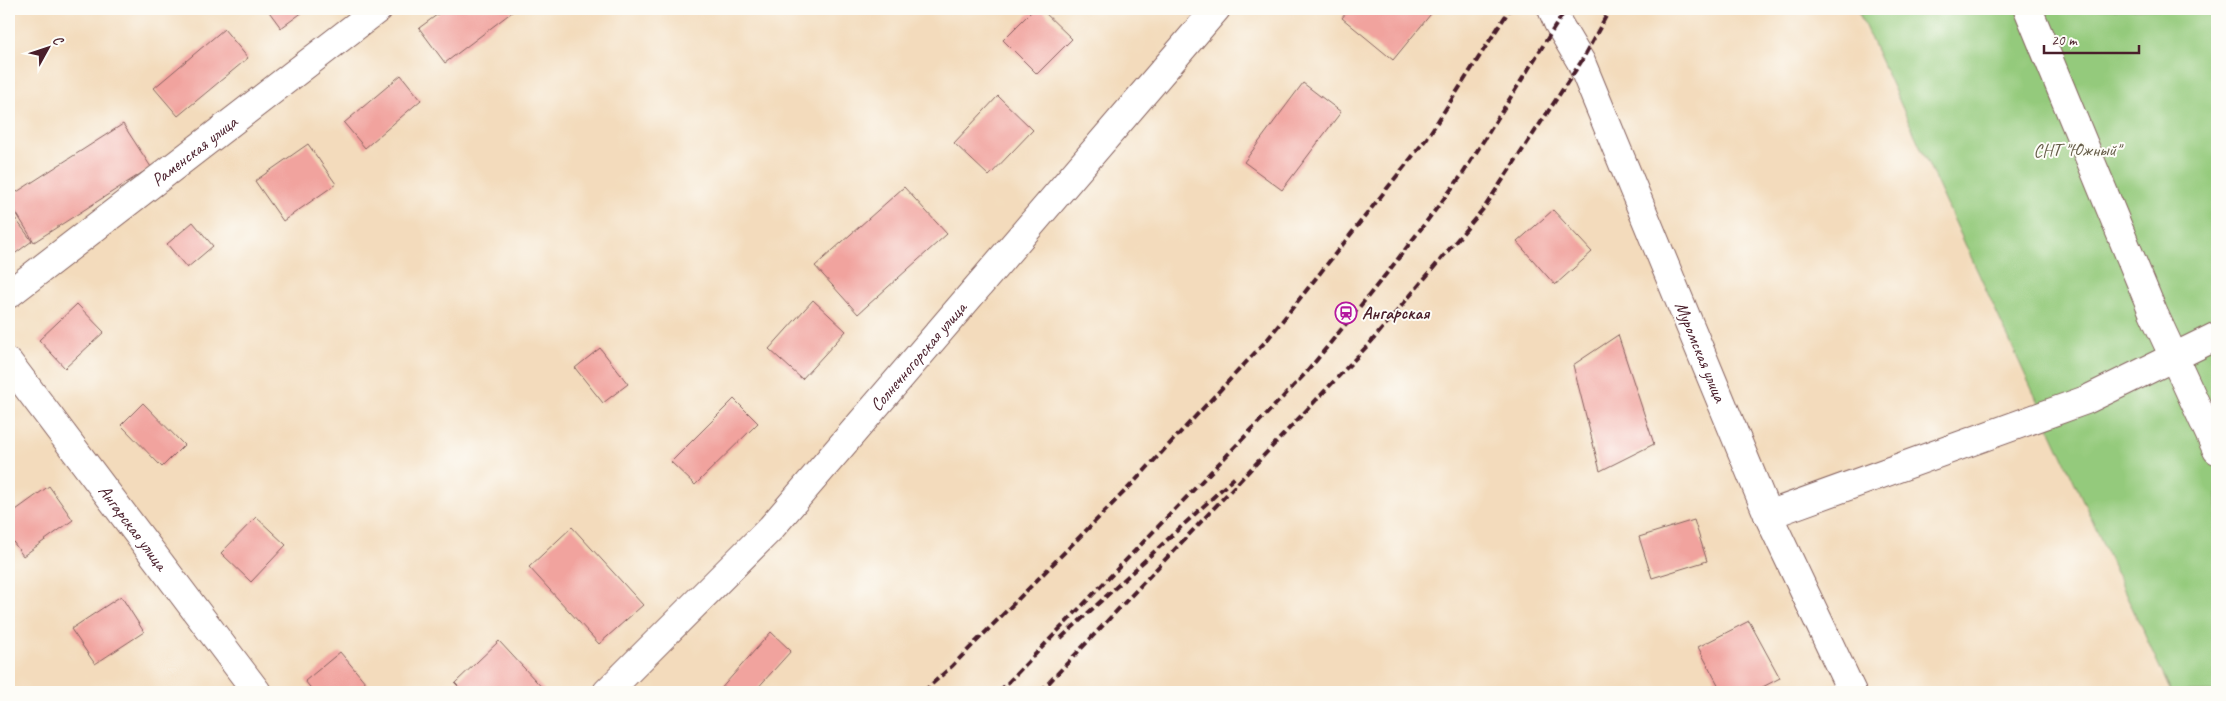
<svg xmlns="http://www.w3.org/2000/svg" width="2226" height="701" font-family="Caveat,sans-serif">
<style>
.green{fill:#94ca7c;stroke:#6f7454}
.building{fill:#f1a39e}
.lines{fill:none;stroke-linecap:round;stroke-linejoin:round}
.street-casing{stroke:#85615e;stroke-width:30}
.secondary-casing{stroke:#85615e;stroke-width:30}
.street{stroke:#fff;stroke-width:28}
.secondary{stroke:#fff;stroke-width:28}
.rail{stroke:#4a1f2b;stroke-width:4;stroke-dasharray:8 4;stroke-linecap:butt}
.labels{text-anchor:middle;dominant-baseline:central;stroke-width:4;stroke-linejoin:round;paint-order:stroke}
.park-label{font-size:18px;fill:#645b47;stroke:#fdfcf7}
.street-label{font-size:18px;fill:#4a1f2b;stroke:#fdfcf7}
.poi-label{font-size:18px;font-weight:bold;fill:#4a1f2b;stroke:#fdfcf7;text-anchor:start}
</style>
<rect width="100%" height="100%" fill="#fdfcf7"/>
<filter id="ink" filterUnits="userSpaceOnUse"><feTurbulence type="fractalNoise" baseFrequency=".02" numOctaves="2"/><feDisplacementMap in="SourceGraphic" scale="10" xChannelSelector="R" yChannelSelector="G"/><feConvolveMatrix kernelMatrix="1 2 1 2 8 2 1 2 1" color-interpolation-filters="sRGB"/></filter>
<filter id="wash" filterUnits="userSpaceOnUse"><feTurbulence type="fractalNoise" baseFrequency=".0096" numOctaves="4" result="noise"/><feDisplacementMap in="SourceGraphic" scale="20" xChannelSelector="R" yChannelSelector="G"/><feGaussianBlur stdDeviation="1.12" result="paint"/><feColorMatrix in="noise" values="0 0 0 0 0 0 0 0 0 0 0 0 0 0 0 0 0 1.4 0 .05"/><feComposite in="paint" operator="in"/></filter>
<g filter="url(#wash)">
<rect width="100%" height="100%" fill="#f3dbbc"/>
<!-- green -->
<polygon class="green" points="1857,9 2217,9 2217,692 2171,692"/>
<g id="blocks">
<!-- building -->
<g class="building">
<polygon points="267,9 307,9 281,28"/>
<polygon points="445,9 516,9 445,63 419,28"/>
<polygon points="1034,9 1041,9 1072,39 1037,74 1003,40"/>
<polygon points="1349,9 1435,9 1393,60 1342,18"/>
<polygon points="224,29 248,58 178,116 154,88"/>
<polygon points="401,75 421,100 365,148 344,123"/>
<polygon points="1303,83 1341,112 1282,190 1244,162"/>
<polygon points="998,96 1033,130 989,176 954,143"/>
<polygon points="123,124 151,167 34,242 9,201 9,197"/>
<polygon points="308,144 336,184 283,221 255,181"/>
<polygon points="904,187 947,234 858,314 815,266"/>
<polygon points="9,210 32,241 9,258"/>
<polygon points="1553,210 1592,252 1555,285 1517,242"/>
<polygon points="193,222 213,246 187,268 167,244"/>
<polygon points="813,300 846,331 802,379 769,349"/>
<polygon points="77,304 104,332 65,368 39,340"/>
<polygon points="1618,335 1654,444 1600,471 1573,365"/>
<polygon points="600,348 628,384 603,403 575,368"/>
<polygon points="734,399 758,423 695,485 671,462"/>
<polygon points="143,403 184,445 162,467 121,425"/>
<polygon points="49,486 73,520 23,556 9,536 9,515"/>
<polygon points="256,517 286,545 251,582 221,553"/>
<polygon points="1694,520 1707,561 1652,578 1639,537"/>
<polygon points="572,527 643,605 599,644 529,567"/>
<polygon points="121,596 144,632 95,664 71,629"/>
<polygon points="1749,621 1780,678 1753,692 1722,692 1698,647"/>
<polygon points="771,632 791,651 754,692 718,692"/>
<polygon points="499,641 536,681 546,692 464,692 455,683"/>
<polygon points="340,652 371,689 368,692 314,692 305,681"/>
</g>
</g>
</g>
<g filter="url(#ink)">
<use href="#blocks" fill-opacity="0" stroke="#85615e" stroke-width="1"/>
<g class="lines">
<!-- street casing -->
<g class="street-casing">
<g id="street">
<polyline points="2028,9 2153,312 2217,450"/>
<path id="s1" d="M9 294 378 9"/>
<path id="s2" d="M9 363 257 692"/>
<polyline points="1768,515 2086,400 2217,336"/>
<path id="s3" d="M607 692 771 528 1216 9"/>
</g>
</g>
<!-- secondary casing -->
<g class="secondary-casing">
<g id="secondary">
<path id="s4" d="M1552 9 1558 23 1581 62 1768 515 1852 692"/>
</g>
</g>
<!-- street -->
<use href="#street" class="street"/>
<!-- secondary -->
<use href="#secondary" class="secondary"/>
<!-- rail -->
<g class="rail">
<polyline points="1061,638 1235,477"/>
<polyline points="923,692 952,666 1133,483 1267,340 1427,138 1510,9"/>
<polyline points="999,692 1306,373 1391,268 1462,175 1566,9"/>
<polyline points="1040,692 1371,342 1484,208 1581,62 1610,9"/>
</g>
</g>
</g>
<!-- icons -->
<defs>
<g id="station-ring" transform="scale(1.125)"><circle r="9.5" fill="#fdfcf7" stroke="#b5179e" stroke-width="1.5"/><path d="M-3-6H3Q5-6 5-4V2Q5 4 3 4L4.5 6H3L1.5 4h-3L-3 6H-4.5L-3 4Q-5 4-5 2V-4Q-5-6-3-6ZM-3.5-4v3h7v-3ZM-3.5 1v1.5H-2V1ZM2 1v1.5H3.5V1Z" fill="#b5179e"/></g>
</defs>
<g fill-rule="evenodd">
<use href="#station-ring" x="1346" y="313"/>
</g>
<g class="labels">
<!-- park labels -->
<g class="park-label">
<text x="2077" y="150">СНТ "Южный"</text>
</g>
<!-- street labels -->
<g class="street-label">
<text stroke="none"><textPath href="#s1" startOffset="234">Раменская улица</textPath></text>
<text stroke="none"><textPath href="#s4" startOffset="374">Муромская улица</textPath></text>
<text stroke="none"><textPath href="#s3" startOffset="458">Солнечногорская улица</textPath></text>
<text stroke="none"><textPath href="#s2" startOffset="206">Ангарская улица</textPath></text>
</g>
<!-- poi labels -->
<g class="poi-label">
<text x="1362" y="313">Ангарская</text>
</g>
</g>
<!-- margin -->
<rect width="2226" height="701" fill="none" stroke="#fdfcf7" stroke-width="30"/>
<!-- north arrow -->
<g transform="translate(48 48) rotate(50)" stroke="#fdfcf7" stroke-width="4" paint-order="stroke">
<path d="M0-4L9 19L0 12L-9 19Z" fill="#4a1f2b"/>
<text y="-8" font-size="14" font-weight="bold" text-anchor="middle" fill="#4a1f2b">С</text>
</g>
<!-- scale -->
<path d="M2044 45v8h95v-8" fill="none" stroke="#4a1f2b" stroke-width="2.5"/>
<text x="2051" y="45" font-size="15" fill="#4a1f2b" stroke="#fdfcf7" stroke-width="4" paint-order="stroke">20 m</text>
</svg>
